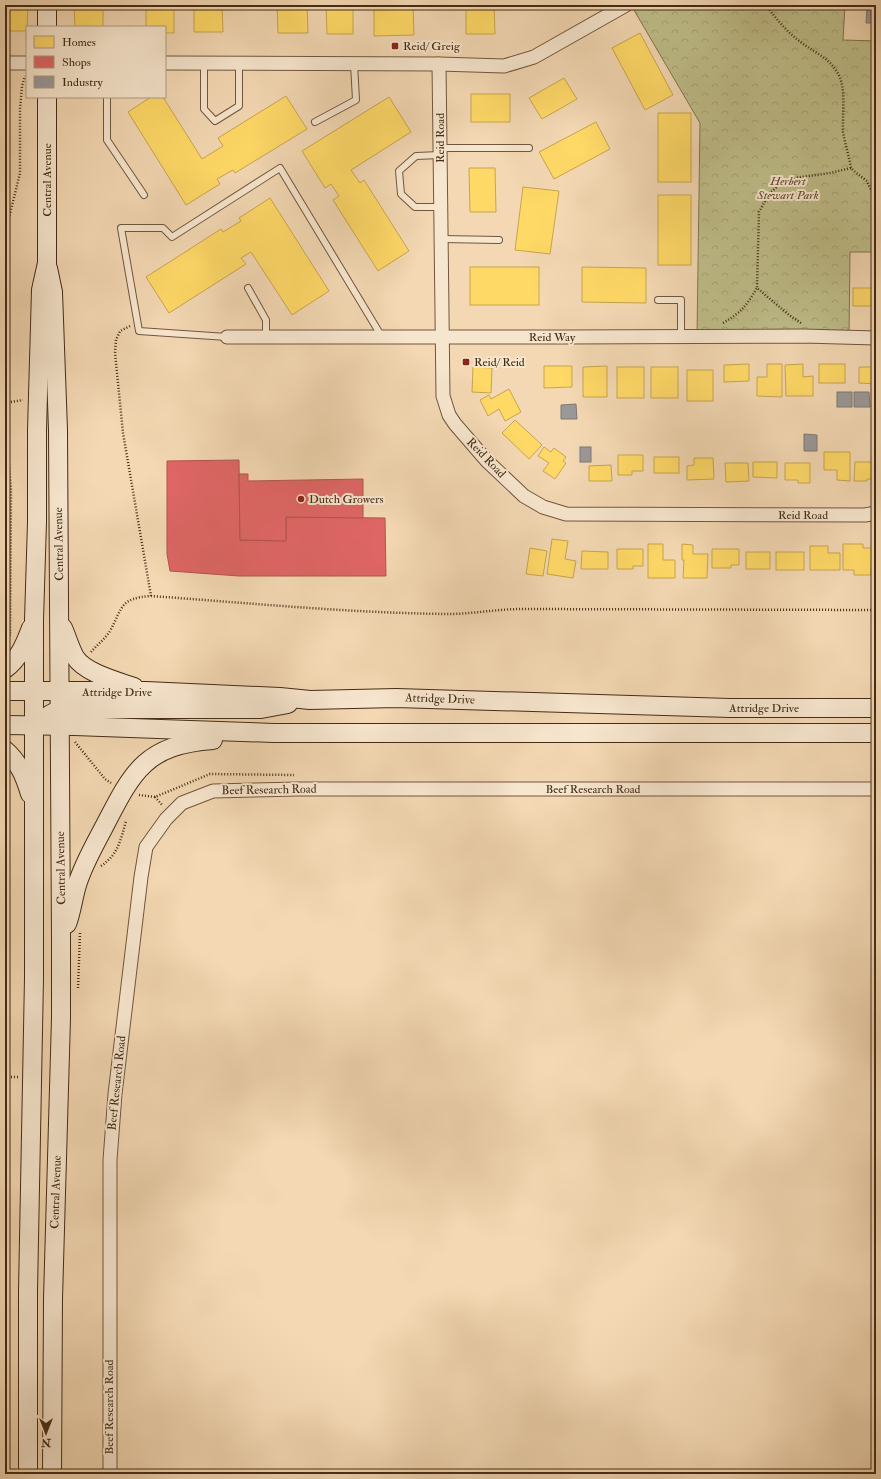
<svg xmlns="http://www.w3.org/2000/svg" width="881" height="1479" font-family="'IM FELL Double Pica',serif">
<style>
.park{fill:url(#park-crowns);stroke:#82754f}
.homes{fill:#ffd966;stroke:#c7a54d}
.shops{fill:#e06666;stroke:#b1554d}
.industry{fill:#999;stroke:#807871}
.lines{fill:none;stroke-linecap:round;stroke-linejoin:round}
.service-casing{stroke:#70573c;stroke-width:8}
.minor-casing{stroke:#70573c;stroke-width:15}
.secondary-casing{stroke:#442c14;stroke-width:20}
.path{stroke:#442c14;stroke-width:2.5;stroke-dasharray:1 2;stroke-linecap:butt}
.service{stroke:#f7e6ce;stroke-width:6}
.minor{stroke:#f7e6ce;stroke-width:13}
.secondary{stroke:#f7e6ce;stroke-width:18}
.poi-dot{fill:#8f2418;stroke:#f7e6ce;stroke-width:1.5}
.labels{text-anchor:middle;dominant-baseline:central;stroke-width:4;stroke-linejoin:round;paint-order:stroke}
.poi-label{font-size:12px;fill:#442c14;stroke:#f7e6ce;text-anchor:start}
.street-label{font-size:12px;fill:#442c14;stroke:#f7e6ce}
.park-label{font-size:12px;font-style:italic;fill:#5d492c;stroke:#f7e6ce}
</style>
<defs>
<pattern id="park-crowns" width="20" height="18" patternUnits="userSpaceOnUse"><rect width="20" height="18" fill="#bfbe8a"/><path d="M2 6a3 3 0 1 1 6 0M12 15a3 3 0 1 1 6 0" fill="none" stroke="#a5a376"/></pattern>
</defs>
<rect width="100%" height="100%" fill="#f3d8b3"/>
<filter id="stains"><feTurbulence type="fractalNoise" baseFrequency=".005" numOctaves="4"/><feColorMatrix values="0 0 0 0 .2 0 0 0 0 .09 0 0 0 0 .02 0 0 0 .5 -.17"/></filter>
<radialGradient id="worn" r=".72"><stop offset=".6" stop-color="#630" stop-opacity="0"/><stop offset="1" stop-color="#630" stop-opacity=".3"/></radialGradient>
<!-- park -->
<polygon class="park" points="631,5 845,5 843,40 876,41 876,252 850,252 849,337 697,336 700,123"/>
<!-- homes -->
<g class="homes">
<polygon points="74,5 103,5 103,27 75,27"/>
<polygon points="146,5 174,5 174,33 165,33 165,27 146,27"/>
<polygon points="194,5 222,5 223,32 194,32"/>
<polygon points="277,5 307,5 308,33 278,33"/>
<polygon points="326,5 353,5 353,34 327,34"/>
<polygon points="413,5 414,35 374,36 374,6"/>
<polygon points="466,5 494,5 495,34 466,34"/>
<polygon points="5,6 28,6 27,31 5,31"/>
<polygon points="640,33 673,95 645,110 612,48"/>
<polygon points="564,78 577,99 542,119 529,98"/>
<rect x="471" y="94" width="39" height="28"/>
<polygon points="286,96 307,129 235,173 233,170 217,179 220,184 186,205 128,112 151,97 163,97 202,159 223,146 218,138"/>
<polygon points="389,97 411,132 351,170 360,183 364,180 409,251 378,271 333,200 339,196 331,184 325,188 302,151"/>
<rect x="658" y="113" width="33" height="69"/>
<polygon points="596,122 610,149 554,179 539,152"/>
<polygon points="469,168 495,168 496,212 470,212"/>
<polygon points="523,187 559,191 550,254 515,250"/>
<rect x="658" y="195" width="33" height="70"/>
<polygon points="270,198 329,291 292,315 251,252 241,258 246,264 169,313 146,277 221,229 223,232 241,221 239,218"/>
<rect x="470" y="267" width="69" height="38"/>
<polygon points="582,267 646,268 646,303 582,302"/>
<rect x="853" y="288" width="23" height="18"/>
<polygon points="749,364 749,381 724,382 724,365"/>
<polygon points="767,364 782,364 782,397 757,396 757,377 767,377"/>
<polygon points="803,364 803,377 813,376 813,396 786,396 785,365"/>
<rect x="819" y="364" width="26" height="19"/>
<polygon points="544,366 572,366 572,387 544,388"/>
<polygon points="607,366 607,397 583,397 583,367"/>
<polygon points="473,367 492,368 491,393 472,392"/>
<rect x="617" y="367" width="27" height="31"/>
<rect x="651" y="367" width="27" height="31"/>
<polygon points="859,367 876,367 876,384 859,383"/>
<rect x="687" y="370" width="26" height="31"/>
<polygon points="509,389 521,412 505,421 499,409 488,416 480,400 489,395 491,399"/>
<polygon points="515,420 542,445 529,459 502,433"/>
<polygon points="544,447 551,452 554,448 566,457 563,461 566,463 555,479 543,471 549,463 538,456"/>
<polygon points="824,452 850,452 850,481 837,480 837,470 824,470"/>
<polygon points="618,455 643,455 643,471 632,471 632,475 618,475"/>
<rect x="654" y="457" width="25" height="16"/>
<polygon points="694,458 713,458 714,479 687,480 687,466 694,465"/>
<polygon points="753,462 777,462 777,478 753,477"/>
<polygon points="855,462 876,462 876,479 867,479 867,481 854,481"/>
<polygon points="725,463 748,463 749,481 726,482"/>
<polygon points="785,463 810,463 810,483 798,483 798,480 785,480"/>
<polygon points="611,465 612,481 589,481 589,466"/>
<polygon points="552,539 568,541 565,559 576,561 573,578 547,574"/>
<polygon points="648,544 663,544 663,560 675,560 675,578 648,578"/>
<polygon points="682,544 693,545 693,554 708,554 707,578 683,578 684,560 682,560"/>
<polygon points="843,544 863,544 863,548 872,548 871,575 854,575 854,570 843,570"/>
<polygon points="810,546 828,546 828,553 840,553 840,570 810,570"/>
<polygon points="530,548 547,551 543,576 526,574"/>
<polygon points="617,549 643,549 643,566 633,566 633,569 617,569"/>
<polygon points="712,549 739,549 739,565 731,565 731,568 712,568"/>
<polygon points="582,551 608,552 608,569 581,569"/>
<rect x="746" y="552" width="24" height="17"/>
<rect x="776" y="552" width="28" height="18"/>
</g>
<!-- shops -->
<g class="shops">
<polygon points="239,460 240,540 286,541 286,517 385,518 386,576 239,576 170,571 167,554 167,461"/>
<polygon points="239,474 248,474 248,481 363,479 363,518 286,517 286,541 240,540"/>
</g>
<!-- industry -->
<g class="industry">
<polygon points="867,8 876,9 876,23 866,23"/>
<rect x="837" y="392" width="15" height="15"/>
<polygon points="854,392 869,392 870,407 854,407"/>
<polygon points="576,404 577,419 561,419 561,405"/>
<polygon points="804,434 817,435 817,451 804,451"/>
<rect x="580" y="447" width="11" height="15"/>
</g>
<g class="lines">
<!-- service casing -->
<g class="service-casing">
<g id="service">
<polyline points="204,63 204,109 215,121 239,106 239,63"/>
<polyline points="107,97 107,140 144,195"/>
<polyline points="315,122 356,100 354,64"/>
<polyline points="440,148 529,148"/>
<polyline points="440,155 416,156 399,171 401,194 415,207 440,207"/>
<polyline points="442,239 499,240"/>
<polyline points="248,288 266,320 266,337"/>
<polyline points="658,300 681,300 681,336"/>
<polyline points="227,337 139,331 121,228 163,228 172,237 280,168 382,337"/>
</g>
</g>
<!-- minor casing -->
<g class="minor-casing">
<g id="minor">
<polyline points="5,63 27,63"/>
<polyline points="165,63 439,64 504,66 534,57 626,5"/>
<polyline points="439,64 443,396 449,415 455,424 487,461 524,496 543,507 566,514 865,515 876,513"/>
<polyline points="227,337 565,337 803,336 876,338"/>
<polyline points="110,1474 110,1160 115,1094 141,877 146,847 166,819 182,803 213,791 298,789 876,789"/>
</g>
</g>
<!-- secondary casing -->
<g class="secondary-casing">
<g id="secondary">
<polyline points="47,27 47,5"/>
<polyline points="48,268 53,292 58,430 61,940 61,1018 53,1299 52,1474"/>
<path d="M63 628C67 637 70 648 75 657 85 673 117 681 134 687"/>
<path d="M5 669C19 659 25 644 31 628"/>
<polyline points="5,691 146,691 280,697 310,700 396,698 730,708 876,708"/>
<polyline points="49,715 60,709 261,709 288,704"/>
<polyline points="5,725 74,726 274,733 876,733"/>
<path d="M5 750C19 762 25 777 30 794"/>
<path d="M67 924C72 911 73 898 77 885 83 865 94 846 104 827 133 771 145 745 213 740"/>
<polyline points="28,1474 28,1291 34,978 34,620 37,522 37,430 41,290 47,263 47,97"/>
</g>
</g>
<!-- path -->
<g class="path">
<path d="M766 5C776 19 788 33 802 43 814 52 829 58 837 72 847 86 842 115 843 132 845 144 849 156 851 168L855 172 867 181 876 201"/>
<path d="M723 323C742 312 746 306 757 288"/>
<polyline points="801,323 789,315 757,288 759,212 769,194 781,183 794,178 830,173 851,168"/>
<polyline points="130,326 120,331 116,340 115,353 123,433 151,596"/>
<polyline points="5,395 8,376 6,334 8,222 20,173 20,109 22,86 25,76"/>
<polyline points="5,403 23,400"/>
<polyline points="5,441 8,455 11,490 10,636"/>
<path d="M91 652C97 645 105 639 110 631 123 607 120 598 151 596 250 603 349 613 448 614 473 614 497 609 521 609L876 610"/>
<polyline points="75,742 105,779 111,783"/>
<polyline points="139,795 155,797 210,774 294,775"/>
<polyline points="155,797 163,806"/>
<path d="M101 866C118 855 121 839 126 821"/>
<polyline points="78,988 80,933"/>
<polyline points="5,1077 18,1077"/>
</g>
<!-- service -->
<use href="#service" class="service"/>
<!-- minor -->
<use href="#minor" class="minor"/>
<!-- secondary -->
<use href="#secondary" class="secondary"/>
</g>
<!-- markers -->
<g class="poi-dot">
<rect x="391" y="42" width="8" height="8" rx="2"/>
<rect x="462" y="358" width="8" height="8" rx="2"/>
<circle cx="301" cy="499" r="4"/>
</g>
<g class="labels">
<!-- poi labels -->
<g class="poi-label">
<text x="403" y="46">Reid/ Greig</text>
<text x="474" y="362">Reid/ Reid</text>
<text x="309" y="499">Dutch Growers</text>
</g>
<!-- street labels -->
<g class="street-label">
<text transform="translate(440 138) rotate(-90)">Reid Road</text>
<text transform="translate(47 180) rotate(-90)">Central Avenue</text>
<text x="552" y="337">Reid Way</text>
<text transform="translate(486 458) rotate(46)">Reid Road</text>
<text x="803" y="515">Reid Road</text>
<text transform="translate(59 544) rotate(-91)">Central Avenue</text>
<text x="117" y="692">Attridge Drive</text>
<text transform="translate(440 699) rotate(2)">Attridge Drive</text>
<text x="764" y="708">Attridge Drive</text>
<text x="593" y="789">Beef Research Road</text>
<text transform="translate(269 790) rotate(-1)">Beef Research Road</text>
<text transform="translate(61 868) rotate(-91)">Central Avenue</text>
<text transform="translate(117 1083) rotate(-84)">Beef Research Road</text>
<text transform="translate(56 1192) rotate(-88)">Central Avenue</text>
<text transform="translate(109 1407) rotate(-90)">Beef Research Road</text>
</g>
<!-- park labels -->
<g class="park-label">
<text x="788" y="181">Herbert<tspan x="788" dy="14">Stewart Park</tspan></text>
</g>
</g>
<!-- margin -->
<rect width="881" height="1479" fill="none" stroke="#f3d8b3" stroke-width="20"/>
<rect x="6" y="6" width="869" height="1467" fill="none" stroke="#442c14" stroke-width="2"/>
<rect x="10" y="10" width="861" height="1459" fill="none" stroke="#442c14"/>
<!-- legend -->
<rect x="26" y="26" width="140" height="72" fill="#f7e6ce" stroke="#af9c84"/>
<rect x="34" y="36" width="20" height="12" fill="#ffd966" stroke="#af9c84"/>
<text x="62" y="46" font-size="12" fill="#442c14">Homes</text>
<rect x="34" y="56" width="20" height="12" fill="#e06666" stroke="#af9c84"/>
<text x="62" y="66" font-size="12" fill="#442c14">Shops</text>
<rect x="34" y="76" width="20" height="12" fill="#999999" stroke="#af9c84"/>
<text x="62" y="86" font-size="12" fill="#442c14">Industry</text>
<!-- north arrow -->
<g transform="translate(46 1433) rotate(180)" stroke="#f7e6ce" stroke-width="3" paint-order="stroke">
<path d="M0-3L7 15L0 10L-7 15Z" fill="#442c14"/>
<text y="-6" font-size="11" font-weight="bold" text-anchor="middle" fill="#442c14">N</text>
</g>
<rect width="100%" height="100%" filter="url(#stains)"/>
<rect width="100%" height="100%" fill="url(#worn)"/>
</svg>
